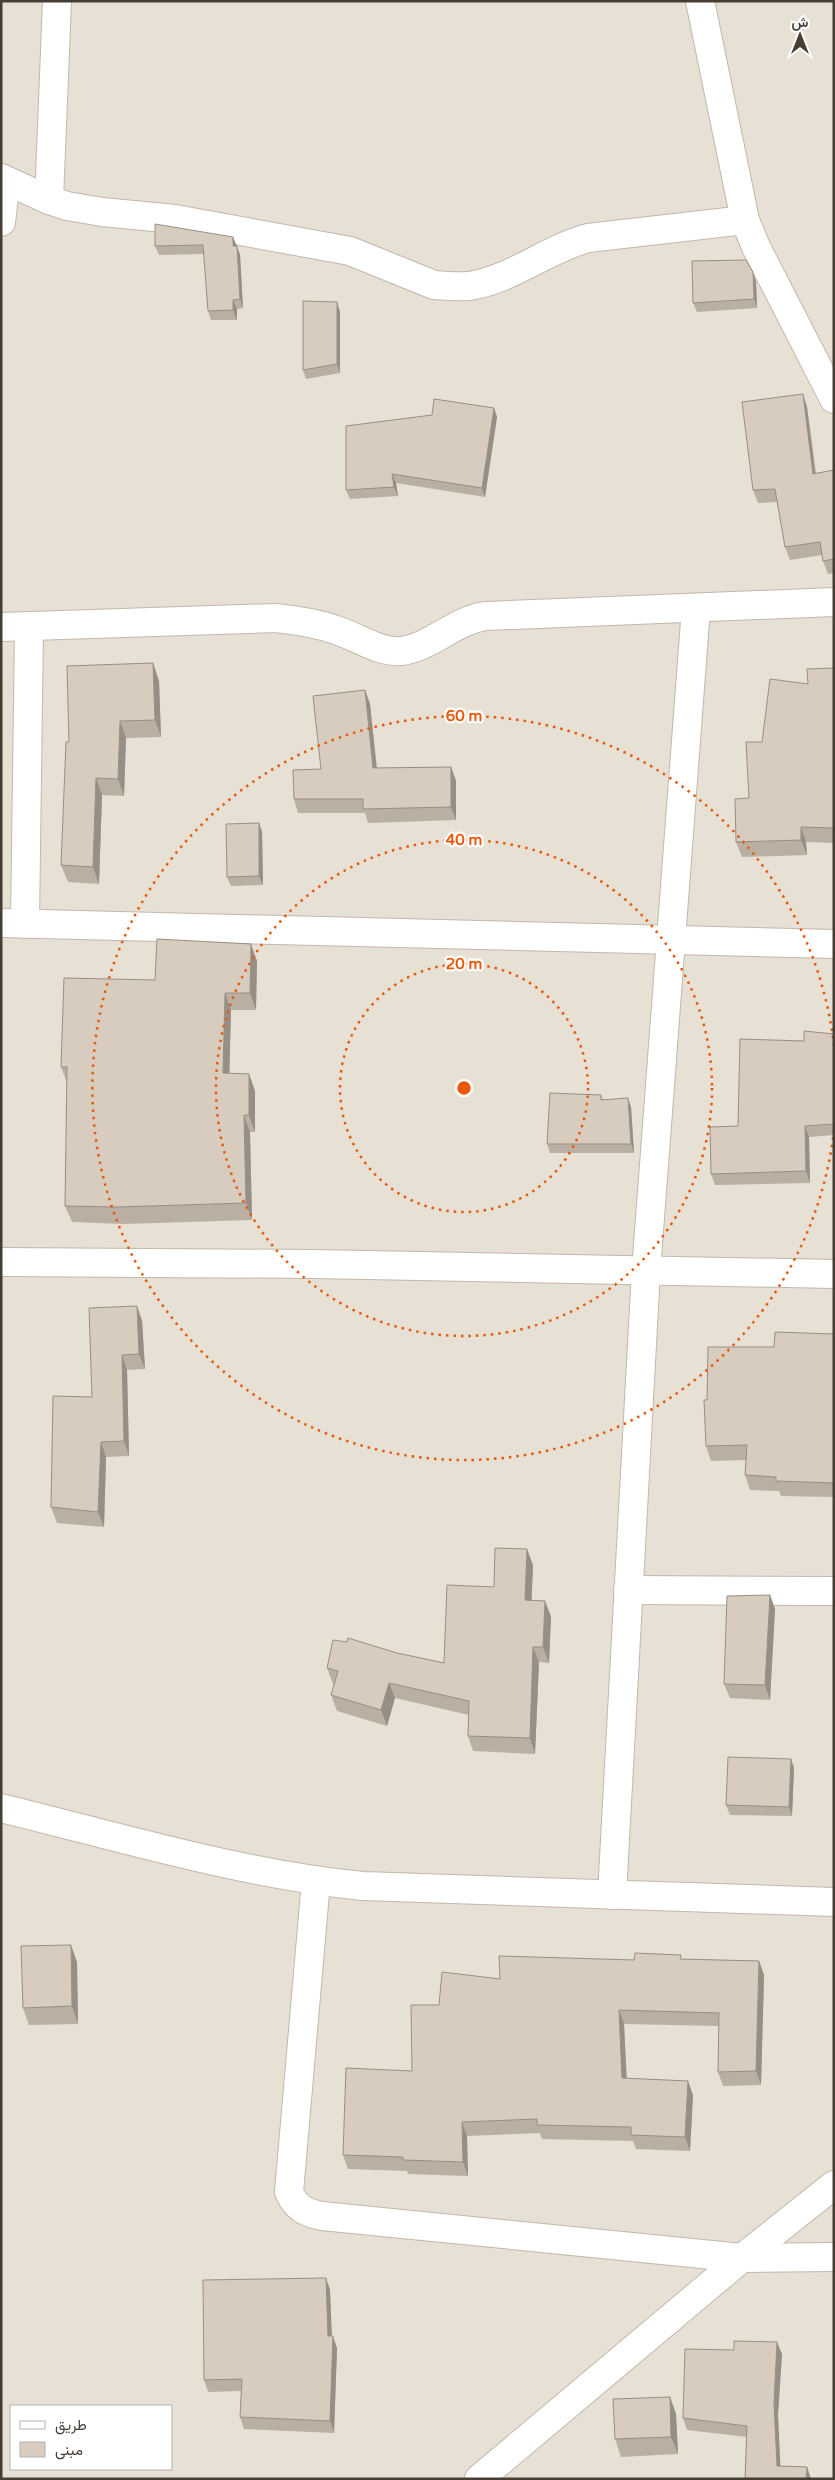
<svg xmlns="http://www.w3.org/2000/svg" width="835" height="2480" font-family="'Varela Round',Vazirmatn,sans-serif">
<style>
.residential{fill:#e7e0d4;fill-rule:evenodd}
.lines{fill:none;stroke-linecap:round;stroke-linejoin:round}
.street-casing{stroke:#c2b8ab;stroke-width:30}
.street{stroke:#fff;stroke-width:28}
.wall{fill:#baafa3}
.shaded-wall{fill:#978f85}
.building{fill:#d8ccbe;stroke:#978f85}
.ring{fill:none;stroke:#e8590c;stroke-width:2.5;stroke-dasharray:2.5 5}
.centre{fill:#e8590c;stroke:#fff;stroke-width:2.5}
.ring-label{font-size:15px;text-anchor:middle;font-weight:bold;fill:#e8590c;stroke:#fff;stroke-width:4.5;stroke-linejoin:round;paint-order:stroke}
</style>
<rect width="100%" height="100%" fill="#f3eee6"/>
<!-- residential -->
<path class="residential" d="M1 1H834V2479H1ZM11 2406H171V2469H11Z"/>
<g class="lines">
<!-- street casing -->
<g class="street-casing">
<g id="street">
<polyline points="700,1 745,220 756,247 834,399"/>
<path d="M1 178 49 200 67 206 102 212 175 219 350 251 434 285C446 286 458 287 469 286 511 280 547 249 588 238L745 220"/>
<polyline points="49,200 57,1"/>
<polyline points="1,222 6,181"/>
<path d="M1 627 275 618C296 620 316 623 336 630 356 636 379 653 401 651 432 647 455 620 486 616L834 602"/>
<polyline points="1,923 834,944"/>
<polyline points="25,924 29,628"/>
<polyline points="1,1262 314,1264 834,1274"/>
<polyline points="628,1590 834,1591"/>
<path d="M1 1808C120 1837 241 1874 363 1886L834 1902"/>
<path d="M316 1881 289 2192C296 2208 306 2213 322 2216L742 2258 834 2257"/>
<polyline points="612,1895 646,1271 696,608"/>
<polyline points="479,2479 742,2258 834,2185"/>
</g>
</g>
<!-- street -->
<use href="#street" class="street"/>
</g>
<!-- wall -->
<g class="wall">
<polygon points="233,237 240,255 243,308 237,309 237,320 211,320 208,311 204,254 159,255 155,246"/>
<polygon points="756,281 757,308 697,312 693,303"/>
<polygon points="337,302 340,312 340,373 306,379 303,370"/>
<polygon points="803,394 807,407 816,473 834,470 834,573 828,574 823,561 822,555 790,560 785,547 777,502 758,503 753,490"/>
<polygon points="494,408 497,417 485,497 396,483 398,496 350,499 346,490 432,415"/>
<polygon points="153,663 159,681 161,737 126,738 124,796 102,795 99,884 68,882 61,865 69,742"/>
<polygon points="834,668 834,843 806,842 807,855 742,857 736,842 749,798 762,742 808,684"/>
<polygon points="365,690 370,704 377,768 451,767 456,781 456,820 368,823 365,813 298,813 294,799 321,769"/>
<polygon points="259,823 262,832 263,885 231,886 227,877"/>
<polygon points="257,961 256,1010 231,1010 229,1073 249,1074 255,1091 255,1132 250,1132 252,1220 123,1224 72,1222 65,1206 67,1083 61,1067 155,980"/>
<polygon points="834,1034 834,1135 809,1137 810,1183 715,1185 711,1174 738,1126 804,1041"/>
<polygon points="601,1095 603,1100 631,1107 634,1153 550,1153 547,1144"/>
<polygon points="137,1306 142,1321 145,1369 127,1370 129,1456 106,1457 104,1527 57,1523 51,1507 92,1397"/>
<polygon points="834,1334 834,1497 781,1496 779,1491 750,1490 745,1475 746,1460 711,1461 706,1446 707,1400 774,1347"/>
<polygon points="533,1565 531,1601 545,1601 551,1617 549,1663 539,1662 535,1754 473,1751 468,1736 469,1715 395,1698 387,1726 337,1711 331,1695 334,1684 333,1684 327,1668 397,1653 444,1663 494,1587"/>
<polygon points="770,1595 775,1609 770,1700 730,1698 724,1684"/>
<polygon points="791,1759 794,1768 792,1816 730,1815 726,1805"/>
<polygon points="682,1959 759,1961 764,1975 761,2085 723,2086 718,2072 719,2026 624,2024 627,2079 693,2095 690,2151 636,2149 633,2141 542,2139 540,2133 467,2136 468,2176 408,2174 407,2171 348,2169 343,2155 412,2071 439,2005 500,1979 634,1960"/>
<polygon points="77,1962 78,2024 29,2025 23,2008"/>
<polygon points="326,2278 330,2290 332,2336 337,2348 334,2433 244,2429 240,2417 241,2391 208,2392 204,2380"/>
<polygon points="782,2354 778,2415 780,2466 807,2467 811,2479 745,2479 747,2437 687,2430 683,2418"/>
<polygon points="670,2397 676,2414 678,2454 621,2457 615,2439"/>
</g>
<!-- shaded-wall -->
<g class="shaded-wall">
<polygon points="233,237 237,246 233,246"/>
<polygon points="237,246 240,255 243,308 240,299"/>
<polygon points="753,272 756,281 757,308 754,299"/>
<polygon points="233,300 237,309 237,320 233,310"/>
<polygon points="337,302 340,312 340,373 337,364"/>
<polygon points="803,394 807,407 817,487 813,474"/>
<polygon points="494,408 497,417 485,497 482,488"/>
<polygon points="392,474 396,483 398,496 394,487"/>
<polygon points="153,663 159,681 161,737 155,720"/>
<polygon points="365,690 370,704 378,782 373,768"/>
<polygon points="120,721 126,738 124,796 118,779"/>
<polygon points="451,767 456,781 456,820 451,807"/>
<polygon points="96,778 102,795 99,884 93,867"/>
<polygon points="259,823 262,832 263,885 259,876"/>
<polygon points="801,827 806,842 807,855 801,840"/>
<polygon points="251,944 257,961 256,1010 250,993"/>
<polygon points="225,993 231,1010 229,1090 223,1073"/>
<polygon points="249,1074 255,1091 255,1132 249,1115"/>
<polygon points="628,1098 631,1107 634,1153 631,1144"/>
<polygon points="244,1115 250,1132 252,1220 246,1203"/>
<polygon points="805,1126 809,1137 810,1183 806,1171"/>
<polygon points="137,1306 142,1321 145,1369 139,1354"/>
<polygon points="122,1355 127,1370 129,1456 124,1441"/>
<polygon points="101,1442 106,1457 104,1527 98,1512"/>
<polygon points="527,1549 533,1565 531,1616 525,1600"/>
<polygon points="770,1595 775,1609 770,1700 765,1685"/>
<polygon points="545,1601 551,1617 549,1663 543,1647"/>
<polygon points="533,1647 539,1662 535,1754 530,1738"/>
<polygon points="389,1683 395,1698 387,1726 381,1710"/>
<polygon points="791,1759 794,1768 792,1816 789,1807"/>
<polygon points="71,1945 77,1962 78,2024 72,2006"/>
<polygon points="759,1961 764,1975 761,2085 756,2071"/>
<polygon points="619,2010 624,2024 627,2092 622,2078"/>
<polygon points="688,2081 693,2095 690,2151 685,2137"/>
<polygon points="462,2122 467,2136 468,2176 463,2162"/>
<polygon points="326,2278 330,2290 332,2344 333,2336 337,2348 334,2433 330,2421 328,2336"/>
<polygon points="777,2342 782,2354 778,2415 781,2478 777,2466 774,2403"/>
<polygon points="670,2397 676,2414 678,2454 671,2437"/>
<polygon points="807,2467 811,2479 806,2479"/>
</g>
<!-- building -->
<g class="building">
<polygon points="155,224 233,237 233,246 237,246 240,299 233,300 233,310 208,311 203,245 155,246"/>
<polygon points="746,260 753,272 754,299 693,303 692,261"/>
<polygon points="303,301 337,302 337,364 303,370"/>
<polygon points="803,394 813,474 834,470 834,559 823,561 820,542 785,547 775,489 753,490 742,402"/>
<polygon points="434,399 494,408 482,488 392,474 394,487 346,490 346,426 432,415"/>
<polygon points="153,663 155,720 120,721 118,779 96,778 93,867 61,865 66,742 69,742 67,666"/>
<polygon points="834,668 834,828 801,827 801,840 736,842 735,799 749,798 746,742 762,742 770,679 808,684 807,669"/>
<polygon points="365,690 373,768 451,767 451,807 363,809 363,799 294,799 293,770 321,769 313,696"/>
<polygon points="259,823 259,876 227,877 226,824"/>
<polygon points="157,939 251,944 250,993 225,993 223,1073 249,1074 249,1115 244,1115 246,1203 117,1207 65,1206 67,1067 61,1067 64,978 155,980"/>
<polygon points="804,1031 834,1034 834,1124 805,1126 806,1171 711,1174 710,1127 738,1126 740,1039 804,1041"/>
<polygon points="550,1093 601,1095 601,1100 628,1098 631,1144 547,1144"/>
<polygon points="137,1306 139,1354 122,1355 124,1441 101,1442 98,1512 51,1507 53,1396 92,1397 89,1308"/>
<polygon points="775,1332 834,1334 834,1483 776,1481 776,1477 745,1475 747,1445 706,1446 704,1400 707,1400 708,1347 774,1347"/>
<polygon points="495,1548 527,1549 525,1600 545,1601 543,1647 533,1647 530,1738 468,1736 469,1701 389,1683 381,1710 331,1695 338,1671 327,1668 333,1640 347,1642 348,1638 397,1653 444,1663 447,1585 494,1587"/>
<polygon points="770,1595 765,1685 724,1684 727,1596"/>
<polygon points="728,1757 791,1759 789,1807 726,1805"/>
<polygon points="71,1945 72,2006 23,2008 21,1946"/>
<polygon points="635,1953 681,1955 680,1959 759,1961 756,2071 718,2072 719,2013 619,2010 622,2078 688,2081 685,2137 631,2135 631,2127 537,2125 537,2119 462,2122 463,2162 403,2160 403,2157 343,2155 346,2068 412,2071 411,2005 439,2005 442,1972 500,1979 499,1956 634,1960"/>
<polygon points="326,2278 328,2336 333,2336 330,2421 240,2417 242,2379 204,2380 203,2280"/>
<polygon points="734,2341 777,2342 774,2403 777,2466 807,2467 806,2479 745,2479 747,2426 683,2418 685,2349 734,2350"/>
<polygon points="670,2397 671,2437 615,2439 613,2399"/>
</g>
<!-- distance rings -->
<g class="ring">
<circle cx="464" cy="1088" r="124"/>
<circle cx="464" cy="1088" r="248"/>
<path d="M834 1130A372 372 0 1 1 834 1046"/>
</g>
<circle cx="464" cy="1088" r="8" class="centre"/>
<g class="ring-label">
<text x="464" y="721">60 m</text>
<text x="464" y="845">40 m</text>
<text x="464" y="969">20 m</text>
</g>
<!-- border -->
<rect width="835" height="2480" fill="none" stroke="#463e35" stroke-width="5"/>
<!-- legend -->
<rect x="10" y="2405" width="162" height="65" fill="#ffffff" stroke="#b5b2ae"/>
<rect x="20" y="2421" width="25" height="8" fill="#ffffff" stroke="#b5b2ae"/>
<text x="55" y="2430" font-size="15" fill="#463e35">طريق</text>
<rect x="20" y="2442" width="25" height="15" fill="#d8ccbe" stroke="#b5b2ae"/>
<text x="55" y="2455" font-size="15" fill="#463e35">مبنى</text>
<!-- north arrow -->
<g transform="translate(800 35)" stroke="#ffffff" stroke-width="4" paint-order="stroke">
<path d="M0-4L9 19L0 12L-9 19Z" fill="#463e35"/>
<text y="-8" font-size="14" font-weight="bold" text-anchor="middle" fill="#463e35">ش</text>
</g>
</svg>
